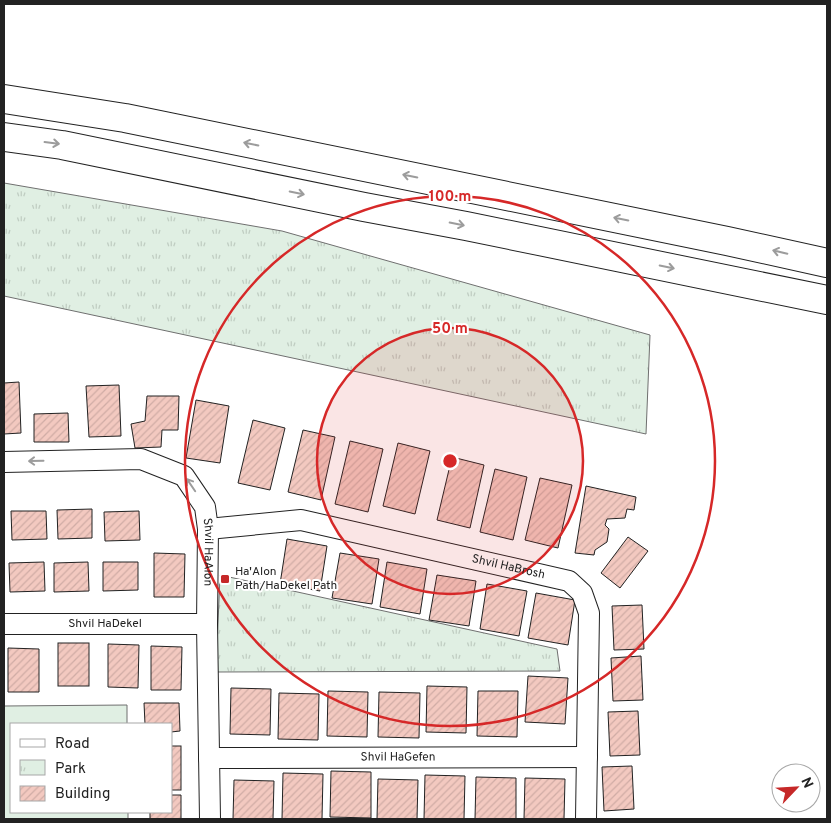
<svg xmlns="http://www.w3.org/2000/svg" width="831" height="823" font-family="Overpass,sans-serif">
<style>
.grass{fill:#e0efe3;stroke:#6f6f6f}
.park{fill:url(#park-tufts);stroke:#6f6f6f}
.building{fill:url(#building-hatch);stroke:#222}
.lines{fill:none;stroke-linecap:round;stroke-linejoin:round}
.minor-casing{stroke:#222;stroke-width:22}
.highway-casing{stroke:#222;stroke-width:30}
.minor{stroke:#fff;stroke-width:20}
.highway{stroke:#fff;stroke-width:28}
.oneway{stroke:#9c9c9c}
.ring{fill:none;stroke:#d62828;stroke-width:2.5}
.poi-dot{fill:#c62828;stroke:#fff;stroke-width:2}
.labels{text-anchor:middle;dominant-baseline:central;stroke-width:4;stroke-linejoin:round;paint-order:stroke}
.street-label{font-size:12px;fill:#222;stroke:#fff}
.poi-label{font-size:12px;fill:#222;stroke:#fff;text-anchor:start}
.centre{fill:#d62828;stroke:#fff;stroke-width:2.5}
.ring-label{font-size:15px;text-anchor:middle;font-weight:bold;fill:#d62828;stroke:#fff;stroke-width:4;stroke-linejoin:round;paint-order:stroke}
</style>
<defs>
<pattern id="park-tufts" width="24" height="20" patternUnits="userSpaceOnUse" patternTransform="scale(1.25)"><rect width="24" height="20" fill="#e0efe3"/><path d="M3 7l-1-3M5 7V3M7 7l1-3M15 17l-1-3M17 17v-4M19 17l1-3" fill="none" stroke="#c0cdc2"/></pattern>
<pattern id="building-hatch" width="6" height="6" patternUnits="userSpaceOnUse" patternTransform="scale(1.25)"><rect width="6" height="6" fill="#f3c9c0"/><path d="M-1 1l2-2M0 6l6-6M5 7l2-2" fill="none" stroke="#d0aca5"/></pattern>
</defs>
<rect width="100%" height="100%" fill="#fff"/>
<!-- grass -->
<polygon class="grass" points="127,705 127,724 11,724 11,812 128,812 128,819 4,819 4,706"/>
<!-- park -->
<g class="park">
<polygon points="4,183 282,231 650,335 646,434 4,296"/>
<polygon points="220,575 557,649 560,671 216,672"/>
</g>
<!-- building -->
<g class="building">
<polygon points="19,382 21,433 4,434 4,383"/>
<polygon points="119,385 121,436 89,437 86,386"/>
<polygon points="147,396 179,396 178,430 162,430 161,447 135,448 131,424 145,421"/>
<polygon points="196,400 229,406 220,463 186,458"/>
<polygon points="68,413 69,442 34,442 34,414"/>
<polygon points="253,420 285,428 270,490 238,483"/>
<polygon points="303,430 335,437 321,500 288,492"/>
<polygon points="350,441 383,449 368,512 335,504"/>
<polygon points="398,443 430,451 415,514 383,506"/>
<polygon points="452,457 484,465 470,528 437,520"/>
<polygon points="495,469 527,477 513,540 480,532"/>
<polygon points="540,478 572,485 558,548 525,540"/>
<polygon points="586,486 636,497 634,510 627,509 625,518 607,519 605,525 609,529 607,542 595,550 594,555 575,553"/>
<polygon points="92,509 92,538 58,539 57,510"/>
<polygon points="11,511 46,511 47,539 12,540"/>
<polygon points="139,511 140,540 105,541 104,512"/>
<polygon points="628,537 648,551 620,588 601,573"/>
<polygon points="287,539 327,546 320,591 280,584"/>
<polygon points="154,553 185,554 184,597 154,597"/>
<polygon points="340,553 379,559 372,604 332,598"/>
<polygon points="44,562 45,591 10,592 9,563"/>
<polygon points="88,562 89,591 54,592 54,563"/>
<polygon points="103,562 138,562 138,590 103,591"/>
<polygon points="387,562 427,569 420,614 380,607"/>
<polygon points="437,575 476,581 469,626 429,620"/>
<polygon points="487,584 527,591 519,636 480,629"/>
<polygon points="536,593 575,600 568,645 528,638"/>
<polygon points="642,605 644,649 614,650 612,606"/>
<rect x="58" y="643" width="31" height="43"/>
<polygon points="108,644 139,645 138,688 108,687"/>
<polygon points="151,646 182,647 181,690 151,690"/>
<polygon points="8,648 39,649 39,692 8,692"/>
<polygon points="641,656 643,700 613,701 611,658"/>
<polygon points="528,676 568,678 565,724 525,722"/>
<polygon points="427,686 467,687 466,733 426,732"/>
<polygon points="231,688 271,689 270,735 230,734"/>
<polygon points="328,691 368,692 367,737 327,736"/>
<polygon points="478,691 518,691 517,737 477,736"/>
<polygon points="379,692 420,693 419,738 378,737"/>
<polygon points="279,693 319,694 318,740 278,739"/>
<polygon points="144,703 179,703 180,731 171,732 171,724 145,724"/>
<polygon points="638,711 640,755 610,756 608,712"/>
<rect x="171" y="746" width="10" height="44"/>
<polygon points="632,766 634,809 604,811 602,767"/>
<polygon points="331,771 371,772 371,818 330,817"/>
<polygon points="283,773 323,774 322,819 282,819"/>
<polygon points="425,775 465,776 464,819 424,819"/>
<polygon points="476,777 516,778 516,819 475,819"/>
<polygon points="525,778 565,779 564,819 524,819"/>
<polygon points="378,779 418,780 417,819 377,819"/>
<polygon points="234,780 274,781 273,819 233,819"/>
<polygon points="171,795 181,795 181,819 150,819 150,812 171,812"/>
</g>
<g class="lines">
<!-- minor casing -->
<g class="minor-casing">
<g id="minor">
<path id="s1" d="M4 462 141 459 184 476 205 507 208 529 207 624 210 819"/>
<path id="s2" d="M208 529 301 520 569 581 582 593 589 613 586 819"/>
<path id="s3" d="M4 624H207"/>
<path id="s4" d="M209 758 587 757"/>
</g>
</g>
<!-- highway casing -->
<g class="highway-casing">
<g id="highway">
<polyline points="4,99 125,118 727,241 827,263"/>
<polyline points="4,137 62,145 364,207 466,226 827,300"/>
</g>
</g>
<!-- minor -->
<use href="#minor" class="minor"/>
<!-- highway -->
<use href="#highway" class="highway"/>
</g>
<!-- one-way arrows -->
<defs><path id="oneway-shaft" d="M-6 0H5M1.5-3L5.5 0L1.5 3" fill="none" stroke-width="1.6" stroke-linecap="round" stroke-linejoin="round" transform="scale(1.25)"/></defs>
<g class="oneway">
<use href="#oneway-shaft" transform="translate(52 143) rotate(7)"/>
<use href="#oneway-shaft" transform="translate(251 144) rotate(-168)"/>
<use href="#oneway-shaft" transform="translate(410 176) rotate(-169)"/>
<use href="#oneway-shaft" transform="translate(297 193) rotate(12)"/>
<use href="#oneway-shaft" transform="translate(621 219) rotate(-169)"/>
<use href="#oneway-shaft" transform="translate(457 224) rotate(11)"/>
<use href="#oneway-shaft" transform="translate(780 252) rotate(-167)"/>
<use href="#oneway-shaft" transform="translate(667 267) rotate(12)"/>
<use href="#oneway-shaft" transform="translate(36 461) rotate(179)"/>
<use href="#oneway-shaft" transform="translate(191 485) rotate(-124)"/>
</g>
<!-- distance rings -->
<circle cx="450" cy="461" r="133" fill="#d62828" fill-opacity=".12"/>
<g class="ring">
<circle cx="450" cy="461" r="133"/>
<circle cx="450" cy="461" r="265"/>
</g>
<!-- markers -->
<rect class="poi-dot" x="220" y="574" width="10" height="10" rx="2.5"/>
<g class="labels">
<!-- street labels -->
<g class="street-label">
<text stroke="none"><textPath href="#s1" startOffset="266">Shvil HaAlon</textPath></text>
<text stroke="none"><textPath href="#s2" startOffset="306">Shvil HaBrosh</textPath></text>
<text stroke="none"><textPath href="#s3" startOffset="101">Shvil HaDekel</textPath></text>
<text stroke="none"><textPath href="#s4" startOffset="189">Shvil HaGefen</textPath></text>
</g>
<!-- poi labels -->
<g class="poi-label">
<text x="235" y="572">Ha'Alon<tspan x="235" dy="14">Path/HaDekel Path</tspan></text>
</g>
</g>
<circle cx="450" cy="461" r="8" class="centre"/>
<g class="ring-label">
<text x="450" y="201">100 m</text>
<text x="450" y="333">50 m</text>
</g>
<!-- border -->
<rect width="831" height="823" fill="none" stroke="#222222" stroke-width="10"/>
<!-- legend -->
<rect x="10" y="723" width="162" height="90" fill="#ffffff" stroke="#a7a7a7"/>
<rect x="20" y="739" width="25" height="8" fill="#ffffff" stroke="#a7a7a7"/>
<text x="55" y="748" font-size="15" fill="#222222">Road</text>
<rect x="20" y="760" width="25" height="15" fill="url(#park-tufts)" stroke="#a7a7a7"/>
<text x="55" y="773" font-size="15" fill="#222222">Park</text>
<rect x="20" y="786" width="25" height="15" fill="url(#building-hatch)" stroke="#a7a7a7"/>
<text x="55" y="798" font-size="15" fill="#222222">Building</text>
<!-- north arrow -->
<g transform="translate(796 788) rotate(65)"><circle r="24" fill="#ffffff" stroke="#a7a7a7"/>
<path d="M0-4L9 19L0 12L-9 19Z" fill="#c62828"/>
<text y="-8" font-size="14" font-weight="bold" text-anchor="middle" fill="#222222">N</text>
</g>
</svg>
